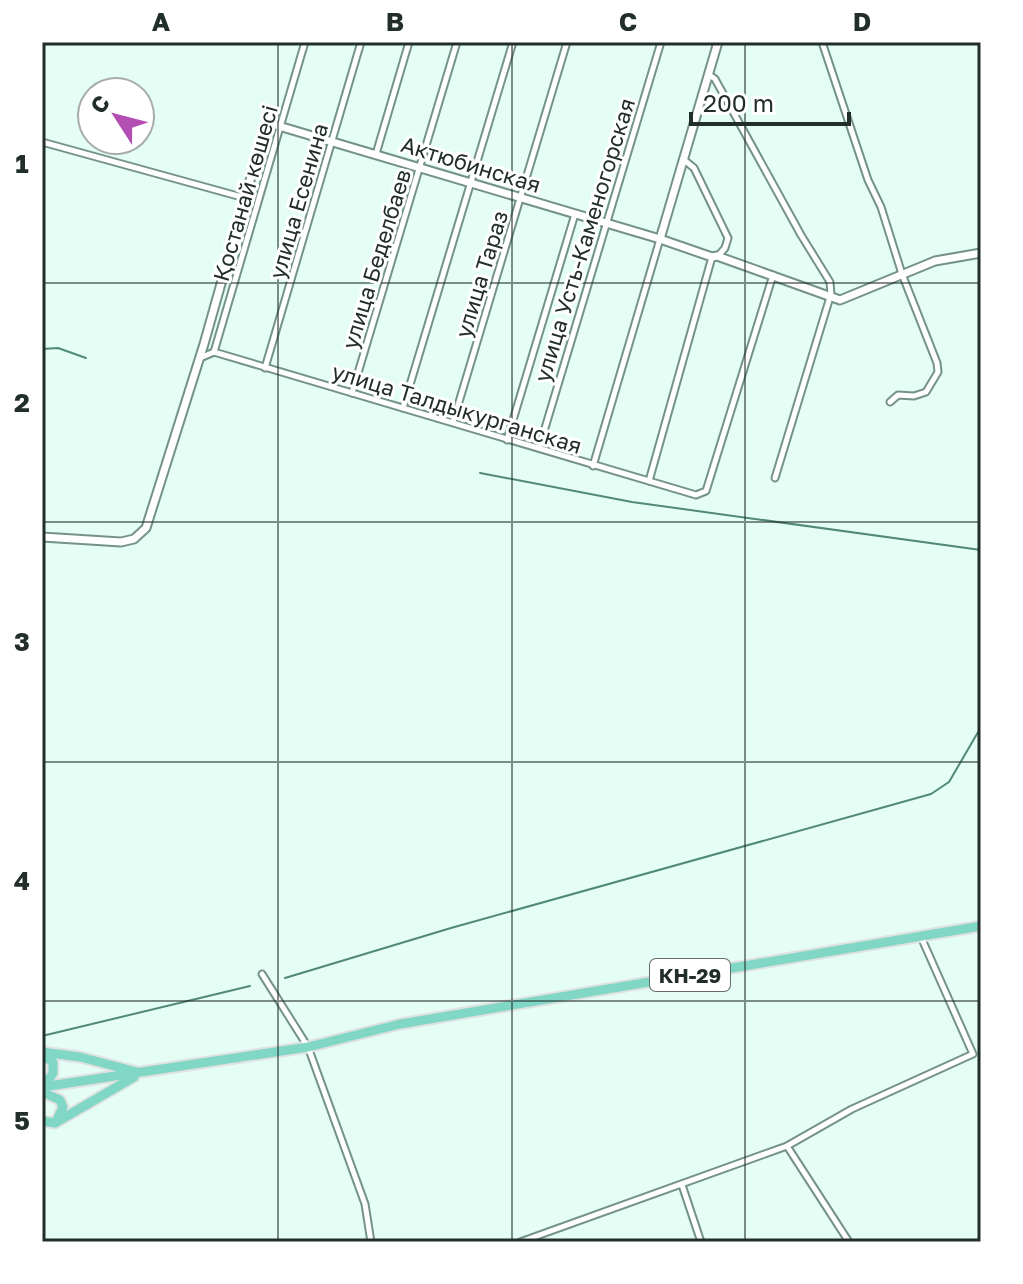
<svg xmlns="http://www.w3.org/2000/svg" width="1023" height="1284" font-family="'Golos Text',sans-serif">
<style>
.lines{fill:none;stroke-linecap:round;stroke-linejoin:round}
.stream{stroke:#52887a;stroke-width:2}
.minor-casing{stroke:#759289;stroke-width:9}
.tertiary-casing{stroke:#759289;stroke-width:11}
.primary-casing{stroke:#e0e2e1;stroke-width:13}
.minor{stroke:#fff;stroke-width:5}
.tertiary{stroke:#fff;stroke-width:7}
.primary{stroke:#80d7c5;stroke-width:9}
.grid{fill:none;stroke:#222e2b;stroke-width:2;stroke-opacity:0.55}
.labels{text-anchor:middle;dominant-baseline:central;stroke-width:6;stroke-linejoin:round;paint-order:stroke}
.shield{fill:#fff;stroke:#646d6b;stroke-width:2}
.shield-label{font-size:20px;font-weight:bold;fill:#222e2b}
.street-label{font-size:22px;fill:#222e2b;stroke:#fff}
.neatline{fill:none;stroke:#222e2b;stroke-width:3}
.grid-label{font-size:26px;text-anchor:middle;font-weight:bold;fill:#222e2b}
</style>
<rect width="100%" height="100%" fill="#e4fef6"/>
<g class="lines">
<!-- stream -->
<g class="stream">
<polyline points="42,349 58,348 86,358"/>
<polyline points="480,473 632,502 981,550"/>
<polyline points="285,978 451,928 931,794 949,782 981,727"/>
<polyline points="42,1036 250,986"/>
</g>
<!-- minor casing -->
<g class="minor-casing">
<g id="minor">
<polyline points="822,42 868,180 881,207 902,274 937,363 938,372 926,392 914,396 898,395 890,402"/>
<polyline points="708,74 715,79 801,235 830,282 831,295"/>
<polyline points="42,142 245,198"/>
<polyline points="376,154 409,42"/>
<polyline points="683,159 694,168 728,238 725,248 718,256"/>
<polyline points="214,352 305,42"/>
<polyline points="200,358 214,352 696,495 706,491 773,275"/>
<polyline points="265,368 361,42"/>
<polyline points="352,393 457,42"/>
<polyline points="403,408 513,42"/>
<polyline points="453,422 567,42"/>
<polyline points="507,440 575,214"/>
<polyline points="539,448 661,42"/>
<polyline points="593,466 660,239"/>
<polyline points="775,478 830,297"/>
<polyline points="649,481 712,257"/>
<polyline points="262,974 308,1047 365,1204 371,1242"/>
<polyline points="787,1146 849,1242"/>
<polyline points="682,1185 701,1242"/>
<polyline points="520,1242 787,1146 852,1109 973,1054 921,937"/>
</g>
</g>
<!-- tertiary casing -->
<g class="tertiary-casing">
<g id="tertiary">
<polyline points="660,239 718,42"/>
<polyline points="42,537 121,542 134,539 146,528 204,344 264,131 272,124 660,239 712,257 717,256 840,300 935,261 981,253"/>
</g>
</g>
<!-- primary casing -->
<g class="primary-casing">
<g id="primary">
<polyline points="42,1052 80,1057 137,1072"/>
<polyline points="42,1055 53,1062 53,1073 50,1078 42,1082"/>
<polyline points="42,1087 308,1047 400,1024 981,926"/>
<polyline points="42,1092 60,1100 63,1107 57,1120"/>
<polyline points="42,1121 55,1123 134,1077"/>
</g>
</g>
<!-- minor -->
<use href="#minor" class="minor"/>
<!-- tertiary -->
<use href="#tertiary" class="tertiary"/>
<!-- primary -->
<use href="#primary" class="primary"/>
</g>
<!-- grid -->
<path class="grid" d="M278 42V1242M512 42V1242M745 42V1242M42 283H981M42 522H981M42 762H981M42 1001H981"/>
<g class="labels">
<!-- shield labels -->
<rect class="shield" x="650" y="959" width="80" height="32" rx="6"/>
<g class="shield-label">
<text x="690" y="975">КН-29</text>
</g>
<!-- street labels -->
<g class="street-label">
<text transform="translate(471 164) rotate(17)">Актюбинская</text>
<text transform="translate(245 193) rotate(-74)">Қостанай көшесі</text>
<text transform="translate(298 201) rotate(-74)">улица Есенина</text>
<text transform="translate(584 240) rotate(-73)">улица Усть-Каменогорская</text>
<text transform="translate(376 259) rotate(-73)">улица Беделбаев</text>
<text transform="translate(481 274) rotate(-73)">улица Тараз</text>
<text transform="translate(457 408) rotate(17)">улица Талдыкурганская</text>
</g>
</g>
<!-- border -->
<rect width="1023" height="1284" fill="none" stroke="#ffffff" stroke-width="88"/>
<!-- north arrow -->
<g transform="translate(116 116) rotate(306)"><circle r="38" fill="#ffffff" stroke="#a7abaa" stroke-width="2"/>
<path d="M0-6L14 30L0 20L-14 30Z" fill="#b34eb3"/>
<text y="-12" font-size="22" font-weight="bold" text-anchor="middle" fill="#222e2b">С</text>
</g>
<!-- scale -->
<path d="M691 112v12h158v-12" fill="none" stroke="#222e2b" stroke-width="4"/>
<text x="703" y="112" font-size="24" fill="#222e2b" stroke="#ffffff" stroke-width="6" paint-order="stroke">200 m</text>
<rect x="44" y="44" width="935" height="1196" class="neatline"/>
<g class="grid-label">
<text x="161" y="31">A</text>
<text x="395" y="31">B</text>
<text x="628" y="31">C</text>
<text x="862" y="31">D</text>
<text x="22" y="173">1</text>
<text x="22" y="412">2</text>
<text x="22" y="651">3</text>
<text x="22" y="890">4</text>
<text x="22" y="1130">5</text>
</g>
</svg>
